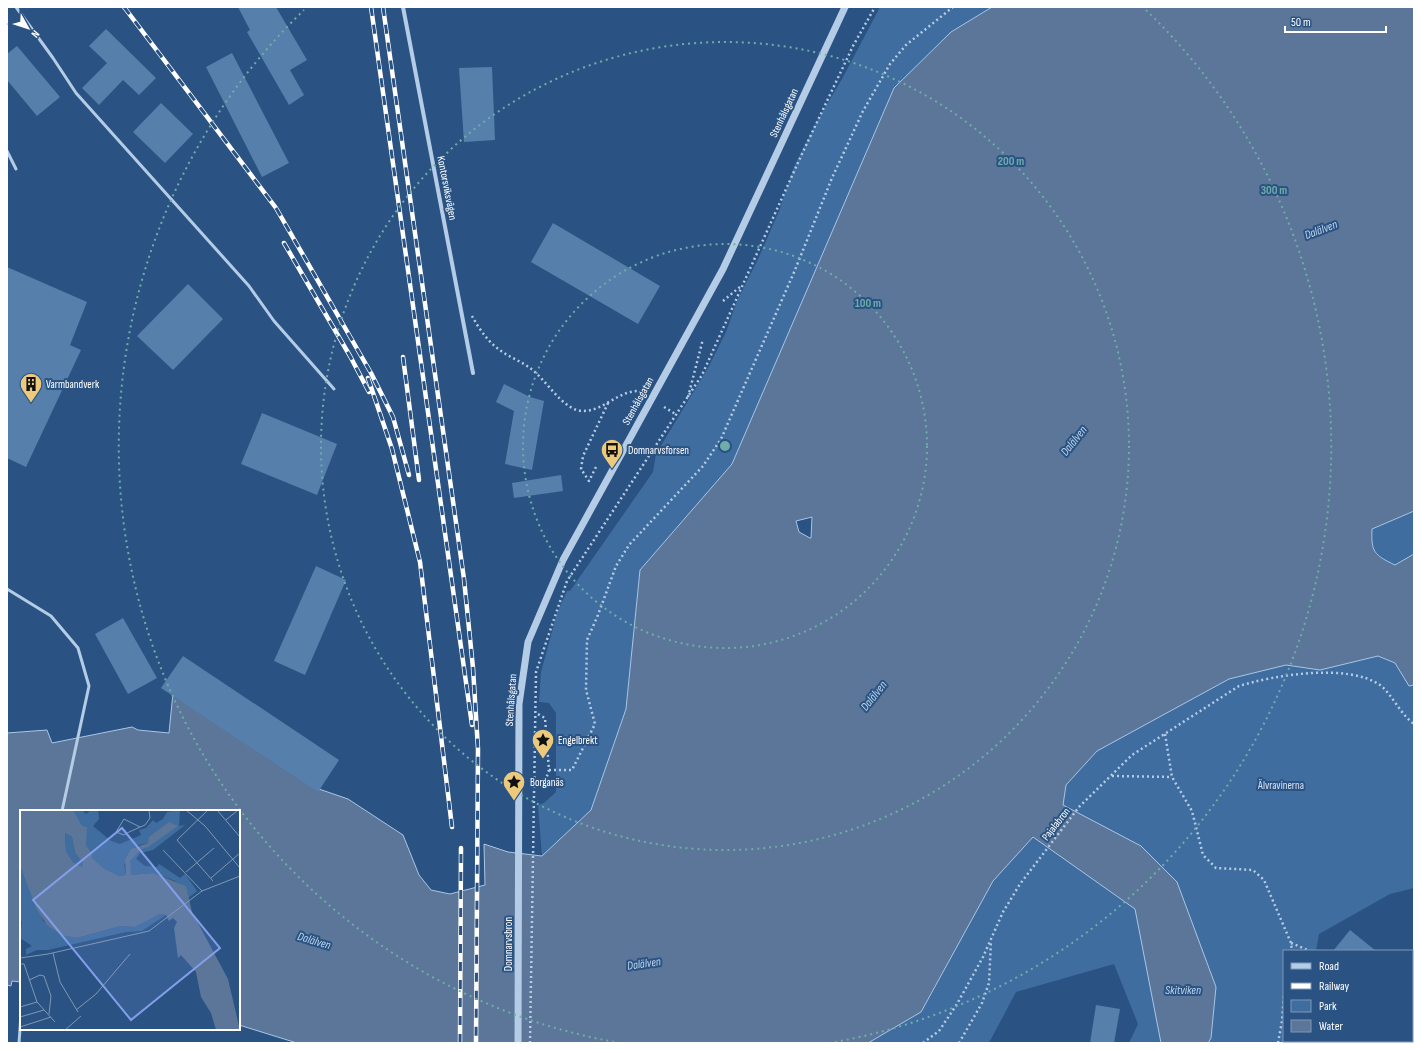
<svg xmlns="http://www.w3.org/2000/svg" width="1421" height="1050" font-family="'Sofia Sans Condensed',sans-serif">
<style>
.green{fill:#3f6d9f}
.water{fill:#5b7698;stroke:#a8c7e6;fill-rule:evenodd}
.building{fill:#567fac}
.lines{fill:none;stroke-linecap:round;stroke-linejoin:round}
.path{stroke:#b4cce6;stroke-width:2.5;stroke-dasharray:2 3;stroke-linecap:butt}
.service{stroke:#b4cce6;stroke-width:3}
.minor{stroke:#b4cce6;stroke-width:4}
.tertiary{stroke:#b4cce6;stroke-width:7}
.rail-casing{stroke:#fff;stroke-width:4.5}
.rail{stroke:#2a5383;stroke-width:3;stroke-dasharray:9;stroke-linecap:butt}
.ring{fill:none;stroke:#6fada8;stroke-width:2;stroke-dasharray:2 4}
.labels{text-anchor:middle;dominant-baseline:central;stroke-width:4;stroke-linejoin:round;paint-order:stroke}
.street-label{font-size:11px;fill:#fff;stroke:#2a5383}
.poi-label{font-size:11px;fill:#fff;stroke:#2a5383;text-anchor:start}
.park-label{font-size:11px;fill:#d7e5f5;stroke:#2a5383}
.water-label{font-size:12px;font-style:italic;fill:#bfd6ee;stroke:#2a5383}
.inset-road{fill:none;stroke:#7f98b5;stroke-width:1}
.view{fill:#839eea;fill-opacity:0.15;stroke:#839eea;stroke-width:2}
.inset-edge{fill:none;stroke:#fff;stroke-width:2}
.centre{fill:#6fada8;stroke:#2a5383;stroke-width:2}
.ring-label{font-size:12px;text-anchor:middle;font-weight:bold;fill:#6fada8;stroke:#2a5383;stroke-width:4;stroke-linejoin:round;paint-order:stroke}
</style>
<rect width="100%" height="100%" fill="#2a5383"/>
<!-- green -->
<g class="green">
<polygon points="880,7 992,7 951,32 894,88 732,464 640,570 626,709 591,810 542,856 538,805 544,803 556,792 556,713 549,703 539,702 541,672 557,613 567,591 570,591 653,472 656,454 709,366 726,332 737,301 759,257 779,211 794,167 817,121 842,79"/>
<path d="M1414 511V554L1395 565C1374 555 1371 552 1372 529Z"/>
<polygon points="1374,647 1414,672 1414,888 1390,894 1319,934 1316,951 1284,951 1284,1041 1298,1041 1297,1043 1208,1043 1211,1038 1216,987 1063,805 1066,785 1097,751 1231,667"/>
<polygon points="1032,837 1145,901 1173,1043 1129,1043 1138,1024 1114,964 1016,992 990,1041 986,1043 868,1043 921,1011 993,881"/>
</g>
<!-- water -->
<path class="water" d="M992 7H1414V511L1372 529C1371 552 1374 555 1395 565L1414 554V685L1409 686 1395 663 1378 656 1320 670 1286 665 1229 679 1097 751 1066 785 1063 805 1141 846 1177 882 1216 987 1211 1038 1208 1043H1161L1135 909 1033 837 993 881 921 1012 868 1043H297L239 1025V811H21V982L12 981 11 986 7 985V733L47 730 52 743 132 727 138 730 169 733 173 693 316 788 348 799 403 835 419 875 431 890 450 894 485 885 484 844 508 852 542 856 591 810 626 709 640 570 732 464 894 88 951 32ZM812 517 811 538H810L799 532 796 521Z"/>
<!-- building -->
<g class="building">
<polygon points="238,7 276,7 307,60 290,70 304,95 289,105 247,32 250,30"/>
<polygon points="106,29 156,78 139,95 123,80 99,105 82,88 107,63 89,46"/>
<polygon points="17,46 60,97 37,116 7,80 7,54"/>
<polygon points="232,53 289,163 262,177 206,67"/>
<polygon points="492,67 495,140 464,142 459,68"/>
<polygon points="161,103 193,134 165,163 133,132"/>
<polygon points="553,223 660,286 638,324 531,262"/>
<polygon points="7,267 87,302 70,345 81,350 26,467 7,458"/>
<polygon points="188,284 223,319 173,370 137,336"/>
<polygon points="504,384 530,397 544,401 532,470 505,464 514,411 496,402"/>
<polygon points="262,413 337,444 317,495 241,464"/>
<polygon points="561,475 563,491 514,498 512,483"/>
<polygon points="316,566 346,580 305,675 274,661"/>
<polygon points="123,618 157,678 128,694 95,634"/>
<polygon points="183,656 339,760 318,792 161,688"/>
<polygon points="1350,930 1376,951 1333,951"/>
<polygon points="1096,1005 1120,1009 1114,1043 1090,1043"/>
</g>
<g class="lines">
<!-- path -->
<g class="path">
<polyline points="723,301 741,286"/>
<path d="M472 316C478 327 486 339 496 347 506 356 519 360 530 368 546 379 563 411 583 411 603 411 617 392 637 391"/>
<polyline points="688,397 703,339"/>
<polyline points="664,407 677,415"/>
<polyline points="596,467 589,481 581,469 583,456 609,401"/>
<polyline points="1165,734 1172,777 1192,811 1203,855 1216,868 1253,870 1264,880 1291,943 1292,951"/>
<polyline points="549,770 572,770 595,724 586,690 587,640 598,615 616,566 629,545 703,466 721,439 795,270 832,178 863,111 890,64 906,45 953,7"/>
<polyline points="1112,776 1172,777"/>
<polyline points="534,782 546,779 549,770 545,718 536,713"/>
<polyline points="1291,943 1310,951"/>
<polyline points="530,1043 536,672 567,581 702,375 801,156 853,46 875,7"/>
<path d="M923 1043 939 1031 957 1004 983 957 1003 912 1020 884 1079 807 1132 755 1239 686C1274 675 1348 663 1380 685 1392 694 1400 714 1414 724"/>
<polyline points="959,1043 982,1003 989,983 991,941"/>
<polyline points="1278,1043 1282,1021 1284,993"/>
</g>
<!-- service -->
<g class="service">
<polyline points="16,7 53,58 76,93 249,286 274,321 334,389"/>
<polyline points="7,151 16,169"/>
<polyline points="7,589 51,616 78,648 89,686 62,811"/>
<polyline points="19,1043 21,1015"/>
</g>
<!-- minor -->
<g class="minor">
<polyline points="403,7 473,373"/>
<polyline points="1412,979 1414,979"/>
<polyline points="1358,1043 1358,1041"/>
</g>
<!-- tertiary -->
<polyline class="tertiary" points="518,1043 519,704 528,642 563,560 723,269 845,7"/>
<!-- rail casing -->
<g class="rail-casing">
<g id="rail">
<polyline points="124,7 276,208 371,373 393,417 409,475"/>
<polyline points="371,7 472,725"/>
<polyline points="383,7 464,579 473,668 478,749 476,1043"/>
<polyline points="284,243 350,356 369,392"/>
<polyline points="403,357 419,480"/>
<polyline points="368,378 392,449 420,562 452,827"/>
<polyline points="460,1043 461,848"/>
</g>
</g>
<!-- rail -->
<use href="#rail" class="rail"/>
</g>
<!-- distance rings -->
<g class="ring">
<circle cx="725" cy="446" r="202"/>
<circle cx="725" cy="446" r="404"/>
<path d="M620 1043A606 606 0 0 1 304 10M1146 10A606 606 0 0 1 830 1043"/>
</g>
<!-- icons -->
<defs>
<g id="building-pin" transform="scale(1.15)"><path d="M0 17L-7.5 6A9.5 9.5 0 1 1 7.5 6Z" fill="#edc97b" stroke="#2a5383"/><path d="M-4-6H4V6H1V3H-1V6H-4ZM-2.5-4.3h1.7v1.8h-1.7ZM.8-4.3h1.7v1.8H.8ZM-2.5-1h1.7V.8h-1.7ZM.8-1h1.7V.8H.8Z" fill="#111"/></g>
<g id="bus-pin" transform="scale(1.15)"><path d="M0 17L-7.5 6A9.5 9.5 0 1 1 7.5 6Z" fill="#edc97b" stroke="#2a5383"/><path d="M-5-6H5V4H4V6H2V4H-2V6H-4V4H-5ZM-3.5-4V0h7V-4ZM-3.5 1.2v1.5H-2V1.2ZM2 1.2v1.5H3.5V1.2Z" fill="#111"/></g>
<g id="sight-pin" transform="scale(1.15)"><path d="M0 17L-7.5 6A9.5 9.5 0 1 1 7.5 6Z" fill="#edc97b" stroke="#2a5383"/><path d="M0-6L1.8-2.2L6-1.7L2.9 1.2L3.7 5.4L0 3.3L-3.7 5.4L-2.9 1.2L-6-1.7L-1.8-2.2Z" fill="#111"/></g>
</defs>
<g fill-rule="evenodd">
<use href="#building-pin" x="31" y="384"/>
<use href="#bus-pin" x="612" y="450"/>
<use href="#sight-pin" x="543" y="740"/>
<use href="#sight-pin" x="514" y="782"/>
</g>
<g class="labels">
<!-- street labels -->
<g class="street-label">
<text transform="translate(784 113) rotate(-65)">Stenhålsgatan</text>
<text transform="translate(447 188) rotate(79)">Kontorsviksvägen</text>
<text transform="translate(638 401) rotate(-61)">Stenhålsgatan</text>
<text transform="translate(511 700) rotate(-86)">Stenhålsgatan</text>
<text transform="translate(1056 824) rotate(-52)">Pajalabron</text>
<text transform="translate(508 944) rotate(-90)">Domnarvsbron</text>
</g>
<!-- poi labels -->
<g class="poi-label">
<text x="46" y="384">Varmbandverk</text>
<text x="628" y="450">Domnarvsforsen</text>
<text x="558" y="740">Engelbrekt</text>
<text x="530" y="782">Borganäs</text>
</g>
<!-- park labels -->
<g class="park-label">
<text x="1281" y="785">Älvravinerna</text>
</g>
<!-- water labels -->
<g class="water-label">
<text transform="translate(1321 230) rotate(-21)">Dalälven</text>
<text transform="translate(1074 441) rotate(-52)">Dalälven</text>
<text transform="translate(874 696) rotate(-52)">Dalälven</text>
<text transform="translate(314 941) rotate(17)">Dalälven</text>
<text transform="translate(644 964) rotate(-8)">Dalälven</text>
<text x="1183" y="990">Skitviken</text>
</g>
</g>
<!-- overview -->
<g transform="translate(20 810)">
<rect width="220" height="220" fill="#2a5383"/>
<path d="M52 0H62L66 4 71 0H78L79 9 73 16 91 31 100 34 121 25 119 20 126 18 133 10 136 13 143 9 147 2 160 0 159 16 165 15 133 40 120 43 116 49 125 56 137 57 139 54 160 68 165 64 177 81 167 89 162 75 153 70 133 63 111 65 108 54 115 42 155 16 154 14 128 33 116 36 104 55 106 65 99 66 83 60 71 49 65 33 64 21ZM45 23 52 27 55 43 63 53 62 57 53 52 46 41ZM0 50 23 111 43 125 57 128 100 116 115 117 128 108 139 104 146 105 122 121 106 122 28 140H17L6 145V139L12 136 0 128 2 112 0 111Z" fill="#3f6d9f"/>
<path d="M0 0H53L62 16 67 17 66 35 72 44V48L84 59 99 66 106 65 105 50 111 39 128 33 129 27 149 12 158 16 128 37 120 40 110 51 111 65 133 63 166 76 172 102 208 169 220 220H196L191 203 181 187 176 162 161 145 158 148 154 118 157 112 153 108 149 111 146 105 139 104 115 117 100 116 57 128 41 125 27 115 17 100 1 58ZM45 23 52 27 55 43 63 53 62 57 53 52 46 41Z" fill="#5b7698" fill-rule="evenodd"/>
<path class="inset-road" d="M166 0 185 16 220 58M188 0 157 30 193 71M197 0 220 27M206 10 218 0M120 17 104 9 96 22 104 25 107 23 118 18 125 15 130 8 129 0M143 40 182 81M166 62 194 38M191 68 220 43M33 143 40 172 58 202M0 148 28 144 129 121 182 81 220 66M0 154H4L17 192 35 212M9 170 20 165 24 166 31 186 29 204M0 197 17 192M56 200 76 184 110 144M0 207 24 200M0 217 31 207M45 220 61 206"/>
<path class="view" d="M102 18 200 138 111 210 13 90Z"/>
<rect width="220" height="220" class="inset-edge"/>
</g>
<circle cx="725" cy="446" r="6" class="centre"/>
<g class="ring-label">
<text x="1011" y="165">200 m</text>
<text x="1274" y="194">300 m</text>
<text x="868" y="307">100 m</text>
</g>
<!-- border -->
<rect width="1421" height="1050" fill="none" stroke="#ffffff" stroke-width="16"/>
<!-- legend -->
<rect x="1283" y="950" width="130" height="92" fill="#2a5383" stroke="#7f98b5"/>
<rect x="1291" y="963" width="20" height="6" fill="#b4cce6" stroke="#7f98b5"/>
<text x="1319" y="970" font-size="12" fill="#ffffff">Road</text>
<rect x="1291" y="983" width="20" height="6" fill="#ffffff" stroke="#7f98b5"/>
<text x="1319" y="990" font-size="12" fill="#ffffff">Railway</text>
<rect x="1291" y="1000" width="20" height="12" fill="#3f6d9f" stroke="#7f98b5"/>
<text x="1319" y="1010" font-size="12" fill="#ffffff">Park</text>
<rect x="1291" y="1020" width="20" height="12" fill="#5b7698" stroke="#7f98b5"/>
<text x="1319" y="1030" font-size="12" fill="#ffffff">Water</text>
<!-- north arrow -->
<g transform="translate(28 28) rotate(129)" stroke="#2a5383" stroke-width="3" paint-order="stroke">
<path d="M0-3L7 15L0 10L-7 15Z" fill="#ffffff"/>
<text y="-6" font-size="11" font-weight="bold" text-anchor="middle" fill="#ffffff">N</text>
</g>
<!-- scale -->
<path d="M1285 26v6h101v-6" fill="none" stroke="#ffffff" stroke-width="2"/>
<text x="1291" y="26" font-size="12" fill="#ffffff" stroke="#2a5383" stroke-width="3" paint-order="stroke">50 m</text>
</svg>
